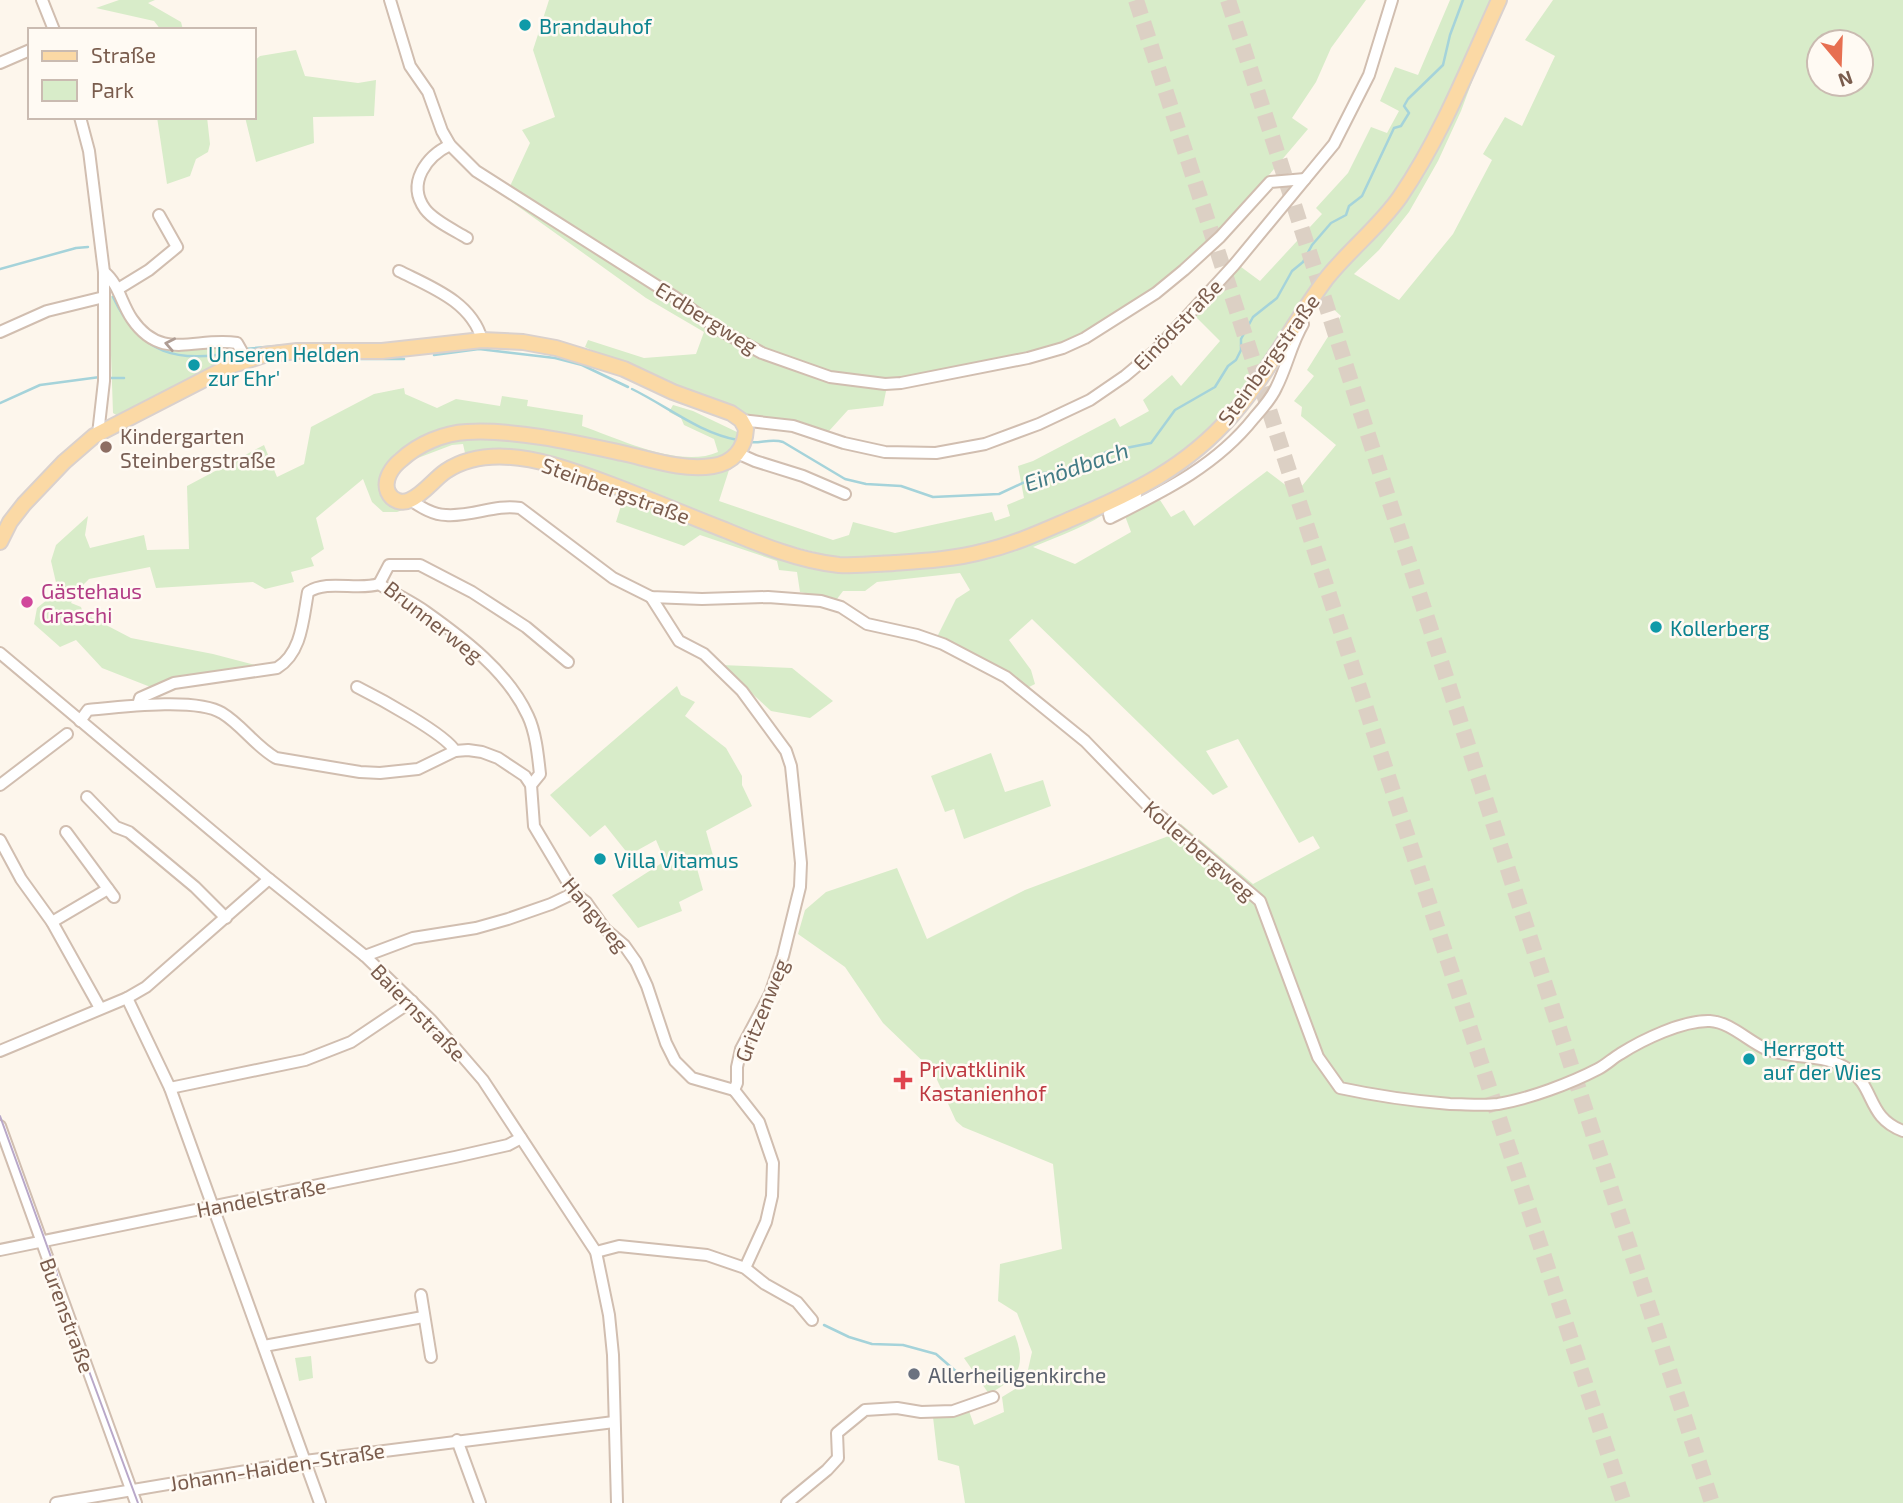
<svg xmlns="http://www.w3.org/2000/svg" width="1903" height="1503" font-family="'Exo 2',sans-serif">
<style>
.green{fill:#d8ecc9;fill-rule:evenodd}
.lines{fill:none;stroke-linecap:round;stroke-linejoin:round}
.stream{stroke:#a5d3da;stroke-width:2.5}
.highway-tunnel{stroke:#dcd0c4;stroke-width:16;stroke-dasharray:16 8;stroke-linecap:butt}
.minor-casing{stroke:#d1beb0;stroke-width:14}
.major-casing{stroke:#dad1cd;stroke-width:18}
.minor{stroke:#fff;stroke-width:10}
.major{stroke:#fbd9a5;stroke-width:14}
.tram{stroke:#b9a8c9;stroke-width:2}
.oneway{stroke:#af9d94}
.culture-dot{fill:#0f9aa8;stroke:#fffaf3;stroke-width:2.5}
.education-dot{fill:#8d6e63;stroke:#fffaf3;stroke-width:2.5}
.hotel-dot{fill:#d1479c;stroke:#fffaf3;stroke-width:2.5}
.health-dot{fill:#e0444e;stroke:#fffaf3;stroke-width:2.5}
.worship-dot{fill:#6b7280;stroke:#fffaf3;stroke-width:2.5}
.labels{text-anchor:middle;dominant-baseline:central;stroke-width:5;stroke-linejoin:round;paint-order:stroke}
.culture-label{font-size:21px;fill:#0d838f;stroke:#fffaf3;text-anchor:start}
.street-label{font-size:21px;fill:#7a5c4d;stroke:#fffaf3}
.education-label{font-size:21px;fill:#785e54;stroke:#fffaf3;text-anchor:start}
.hotel-label{font-size:21px;fill:#b23c85;stroke:#fffaf3;text-anchor:start}
.health-label{font-size:21px;fill:#be3a42;stroke:#fffaf3;text-anchor:start}
.worship-label{font-size:21px;fill:#5b616d;stroke:#fffaf3;text-anchor:start}
.water-label{font-size:23px;font-style:italic;fill:#437c86;stroke:#fffaf3}
</style>
<rect width="100%" height="100%" fill="#fdf6ec"/>
<!-- green -->
<g class="green">
<polygon points="119,0 155,0 148,3 181,22 183,30 161,30 154,21 96,8"/>
<polygon points="549,0 1366,0 1331,48 1316,82 1292,118 1308,129 1218,235 1154,291 1094,329 1057,347 979,366 888,381 883,406 848,410 829,431 791,422 747,414 674,387 585,347 588,340 644,358 696,354 704,332 646,298 505,197 530,143 522,130 555,117 533,50"/>
<polygon points="1450,0 1492,0 1447,101 1413,165 1391,199 1373,222 1335,258 1316,282 1257,374 1231,408 1202,439 1156,473 1049,522 984,546 946,553 838,558 771,541 663,501 484,451 465,453 463,444 452,445 410,461 440,443 479,437 519,440 726,468 729,470 719,501 833,540 849,535 853,522 895,533 992,512 995,521 1010,516 1007,505 1024,498 1018,466 1033,461 1115,418 1120,427 1149,411 1143,400 1172,375 1181,386 1220,341 1193,314 1237,264 1260,281 1322,214 1316,208 1348,173 1371,127 1387,133 1399,111 1380,101 1395,67 1418,75"/>
<path d="M1553 0H1903V1503H965L959 1466 938 1460 933 1417 969 1411 974 1425 1004 1412 1002 1397 1025 1383 1032 1352 1017 1313 998 1301 1000 1264 1062 1249 1053 1164 963 1127 956 1121 933 1071 883 1023 845 967 798 934 805 910 826 892 897 868 927 939 1025 890 1174 834 1181 824 1253 884 1320 848 1313 836 1299 843 1238 739 1206 751 1228 787 1213 795 1032 619 1009 640 1031 670 1035 684 1025 689 937 637 956 599 970 590 960 573 877 582 865 591H843L837 599 800 592 797 572 779 570 777 561 700 535 684 546 616 522 624 496 817 566 951 562 1120 502C1096 524 1063 534 1033 547L1075 564 1131 532 1125 516 1160 500 1171 517 1184 510 1194 526 1267 471 1296 493 1336 445 1301 416 1302 407 1294 401 1314 376 1307 370 1341 316 1329 305 1318 299 1343 267 1394 216 1423 171 1483 52 1461 111 1438 161 1409 212 1379 250 1354 274 1399 300 1453 234 1492 160 1483 154 1505 117 1522 126 1555 56 1525 40ZM1819 42H1861V84H1819Z"/>
<polygon points="296,50 305,76 358,83 376,80 374,116 313,117 314,143 256,162 245,117 254,117 254,61 260,56"/>
<polygon points="157,117 207,117 210,144 208,152 196,159 190,176 167,184"/>
<path d="M116 294 124 312 167 349C188 352 211 345 233 347L238 354 118 416 113 413 109 297Z"/>
<path d="M404 388 405 394 437 408 456 399 500 406 502 396 528 400 527 406 583 415 582 426C620 439 680 469 718 452L714 439 684 425 681 418 669 412 673 405 693 411 739 433C737 458 711 459 691 462L454 429 381 478C379 500 390 508 411 507L397 512H383L372 502 363 479 316 518 324 549 311 558 314 566 291 572 294 582 265 589 253 582 156 588 150 567 89 579 78 590 71 603 81 607 83 613 131 638 213 654 266 668 153 688 102 668 76 640 60 647 34 624 37 608 58 591 51 561 56 545 88 516 85 535 90 548 144 535 147 550 189 549 187 486 264 445 277 477 304 464 311 427 374 394Z"/>
<polygon points="721,665 792,668 833,701 810,718 771,711"/>
<polygon points="677,686 681,695 695,702 685,716 726,748 742,776 742,785 752,806 706,831 714,859 696,865 703,890 679,902 682,911 638,928 612,895 665,861 656,840 629,855 605,825 590,837 550,795"/>
<polygon points="991,753 1005,792 1043,780 1051,806 964,839 954,809 945,812 931,776"/>
<path d="M1015 1335C1027 1368 1017 1378 989 1394L964 1358Z"/>
<polygon points="311,1356 313,1378 299,1381 295,1358"/>
</g>
<g class="lines">
<!-- stream -->
<g class="stream">
<polyline points="0,269 76,248 88,247"/>
<path d="M113 297C140 354 178 365 238 351"/>
<polyline points="244,349 300,344"/>
<polyline points="434,355 479,349 555,358 582,365 628,387"/>
<polyline points="348,359 404,359"/>
<polyline points="107,378 124,378"/>
<path d="M632 389C667 406 699 433 738 440"/>
<polyline points="0,403 40,385 100,377"/>
<path d="M748 442C760 444 771 438 783 442L845 479 866 484 901 486 933 497 999 494 1044 473 1079 469 1106 452 1151 443 1175 410 1215 387 1228 366 1236 360 1241 350V339L1253 317 1277 298 1292 271 1303 262 1312 245 1331 223 1346 215 1349 206 1362 196 1394 128 1401 126 1409 113 1404 106 1408 99 1443 65 1450 35 1463 0"/>
<polyline points="824,1325 849,1337 872,1344 903,1345 936,1354 959,1374"/>
</g>
<!-- highway-tunnel -->
<g class="highway-tunnel">
<polyline points="1136,0 1624,1503"/>
<polyline points="1228,0 1712,1503"/>
</g>
<!-- minor casing -->
<g class="minor-casing">
<g id="minor">
<polyline points="42,0 54,30"/>
<polyline points="390,0 410,66 428,92 442,131 450,145 476,171 676,298 718,329 762,353 830,377 885,384 901,383 1028,358 1063,348 1085,338 1156,293 1184,270 1220,237 1270,182 1305,179"/>
<polyline points="0,63 30,50"/>
<polyline points="80,117 89,151 104,272 104,381 98,434"/>
<path d="M450 145C427 156 406 183 425 209 434 221 454 230 467 238"/>
<path d="M399 271C431 287 472 302 482 340"/>
<path d="M104 272C119 284 121 303 132 319 162 363 197 336 237 343L246 359"/>
<polyline points="118,289 149,270 177,247 159,215"/>
<polyline points="0,332 47,311 104,297"/>
<polyline points="741,420 793,426 844,443 885,452 936,453 985,444 1039,424 1090,400 1125,376 1156,350 1234,265 1334,144 1369,75 1392,0"/>
<polyline points="737,453 755,461 803,476 845,494"/>
<path d="M1135 493 1136 495 1109 514 1110 518C1164 491 1216 466 1254 418 1262 409 1271 399 1276 388 1287 367 1291 344 1303 324"/>
<path d="M410 500C421 507 433 515 446 515 472 517 495 504 520 508L613 578 651 597 702 599 768 597 821 601 841 607 867 624 917 635 943 644 1006 677 1085 741 1147 805 1260 901 1318 1057 1340 1088C1377 1096 1413 1101 1450 1104 1466 1104 1482 1106 1498 1104 1529 1099 1571 1083 1598 1069 1606 1065 1613 1058 1620 1054 1642 1040 1683 1020 1710 1021 1730 1022 1748 1041 1766 1049 1793 1060 1824 1053 1848 1069 1876 1087 1866 1117 1903 1131"/>
<path d="M379 584C394 594 411 601 426 612 464 639 508 672 528 716 536 733 538 756 540 774L531 785"/>
<polyline points="379,584 389,565 420,565 472,592 526,627 568,662"/>
<polyline points="651,597 679,641 704,654 742,691 786,751 791,766 801,863 800,887 783,956 770,994 741,1049 737,1067 737,1083 734,1090"/>
<polyline points="0,653 269,879 365,956 431,1020 483,1080 596,1252 609,1315 613,1355 617,1503"/>
<path d="M357 687C377 697 446 734 455 751"/>
<path d="M138 705 140 698 174 683 277 668C302 653 303 619 308 592 328 579 357 591 379 584"/>
<path d="M80 721 88 710C119 707 197 697 222 713 242 725 255 746 276 758L360 772 380 773 418 769 455 751 468 750 482 752 498 758 525 776 531 785 534 826 574 893 586 902 605 929 624 945 636 962 647 986 666 1043 675 1061 692 1078 734 1090"/>
<polyline points="0,785 67,734"/>
<polyline points="87,797 116,827 129,832 195,887 226,918"/>
<polyline points="66,832 114,897"/>
<polyline points="0,840 21,879 52,922 100,1008"/>
<polyline points="52,922 108,889"/>
<polyline points="365,956 413,938 476,928 508,919 551,904 574,893"/>
<polyline points="127,998 170,1088 320,1503"/>
<polyline points="0,1051 127,998 146,987 269,879"/>
<polyline points="170,1088 305,1060 351,1042 412,1001"/>
<polyline points="734,1090 759,1122 773,1163 772,1196 766,1222 745,1268"/>
<polyline points="0,1126 136,1503"/>
<polyline points="0,1250 455,1157 508,1145 521,1138"/>
<polyline points="596,1252 619,1246 707,1255 745,1268 765,1284 797,1302 812,1320"/>
<polyline points="421,1295 431,1357"/>
<polyline points="264,1346 423,1317"/>
<polyline points="457,1440 480,1503"/>
<polyline points="56,1503 305,1461 614,1422"/>
<polyline points="787,1503 827,1470 838,1458 837,1433 865,1410 897,1408 921,1412 953,1411 993,1397"/>
</g>
</g>
<!-- major casing -->
<g class="major-casing">
<path id="major" d="M0 542 10 522 24 504 64 462 94 436 230 366 264 355 297 351H382L482 340 523 342 556 348 624 369 673 392 731 413 741 420 746 429C745 449 733 463 713 466 683 471 650 459 622 453 576 443 514 429 467 432 444 433 418 444 401 460 392 467 383 480 388 492 392 501 402 504 410 500 424 494 434 479 446 471 478 450 518 455 553 465 611 482 668 508 725 530 761 545 800 561 839 565 857 566 876 564 894 563 924 561 956 559 985 551 1015 544 1043 531 1071 519 1133 493 1187 467 1232 415 1268 374 1293 323 1326 279 1349 250 1379 227 1400 197 1441 137 1469 66 1499 0"/>
</g>
<!-- minor -->
<use href="#minor" class="minor"/>
<!-- major -->
<use href="#major" class="major"/>
<!-- tram -->
<polyline class="tram" points="0,1116 55,1268 70,1320 138,1503"/>
</g>
<!-- one-way arrows -->
<defs><path id="oneway-chevron" d="M-2-3.5L2.5 0L-2 3.5" fill="none" stroke-width="1.6" stroke-linecap="round" stroke-linejoin="round" transform="scale(1.75)"/></defs>
<use class="oneway" href="#oneway-chevron" transform="translate(170 344) rotate(-169)"/>
<!-- markers -->
<g class="culture-dot">
<circle cx="525" cy="25" r="7"/>
<circle cx="194" cy="365" r="7"/>
<circle cx="1656" cy="627" r="7"/>
<circle cx="600" cy="859" r="7"/>
<circle cx="1749" cy="1059" r="7"/>
</g>
<circle class="education-dot" cx="106" cy="447" r="7"/>
<circle class="hotel-dot" cx="27" cy="602" r="7"/>
<path class="health-dot" d="M899.5 1069.5h7v7h7v7h-7v7h-7v-7h-7v-7h7z"/>
<circle class="worship-dot" cx="914" cy="1374" r="7"/>
<g class="labels">
<!-- culture labels -->
<g class="culture-label">
<text x="539" y="25">Brandauhof</text>
<text x="208" y="353">Unseren Helden<tspan x="208" dy="24">zur Ehr'</tspan></text>
<text x="1670" y="627">Kollerberg</text>
<text x="614" y="859">Villa Vitamus</text>
<text x="1763" y="1047">Herrgott<tspan x="1763" dy="24">auf der Wies</tspan></text>
</g>
<!-- street labels -->
<g class="street-label">
<text transform="translate(707 317) rotate(32)">Erdbergweg</text>
<text transform="translate(1177 324) rotate(-46)">Einödstraße</text>
<text transform="translate(1268 359) rotate(-54)">Steinbergstraße</text>
<text transform="translate(616 490) rotate(20)">Steinbergstraße</text>
<text transform="translate(434 621) rotate(38)">Brunnerweg</text>
<text transform="translate(1200 850) rotate(41)">Kollerbergweg</text>
<text transform="translate(596 914) rotate(50)">Hangweg</text>
<text transform="translate(761 1010) rotate(-68)">Gritzenweg</text>
<text transform="translate(419 1012) rotate(46)">Baiernstraße</text>
<text transform="translate(261 1197) rotate(-11)">Handelstraße</text>
<text transform="translate(68 1315) rotate(70)">Burenstraße</text>
<text transform="translate(277 1466) rotate(-9)">Johann-Haiden-Straße</text>
</g>
<!-- education labels -->
<g class="education-label">
<text x="120" y="435">Kindergarten<tspan x="120" dy="24">Steinbergstraße</tspan></text>
</g>
<!-- hotel labels -->
<g class="hotel-label">
<text x="41" y="590">Gästehaus<tspan x="41" dy="24">Graschi</tspan></text>
</g>
<!-- health labels -->
<g class="health-label">
<text x="919" y="1068">Privatklinik<tspan x="919" dy="24">Kastanienhof</tspan></text>
</g>
<!-- worship labels -->
<g class="worship-label">
<text x="928" y="1374">Allerheiligenkirche</text>
</g>
<!-- water labels -->
<g class="water-label">
<text transform="translate(1076 466) rotate(-19)">Einödbach</text>
</g>
</g>
<!-- legend -->
<rect x="28" y="28" width="228" height="91" fill="#fffaf3" stroke="#cabbb1" stroke-width="2"/>
<rect x="42" y="51" width="35" height="10" fill="#fbd9a5" stroke="#cabbb1" stroke-width="2"/>
<text x="91" y="63" font-size="21" fill="#7a5c4d">Straße</text>
<rect x="42" y="80" width="35" height="21" fill="#d8ecc9" stroke="#cabbb1" stroke-width="2"/>
<text x="91" y="98" font-size="21" fill="#7a5c4d">Park</text>
<!-- north arrow -->
<g transform="translate(1840 63) rotate(161)"><circle r="33" fill="#fffaf3" stroke="#cabbb1" stroke-width="2"/>
<path d="M0-5L12 26L0 18L-12 26Z" fill="#e76f51"/>
<text y="-10" font-size="19" font-weight="bold" text-anchor="middle" fill="#7a5c4d">N</text>
</g>
</svg>
